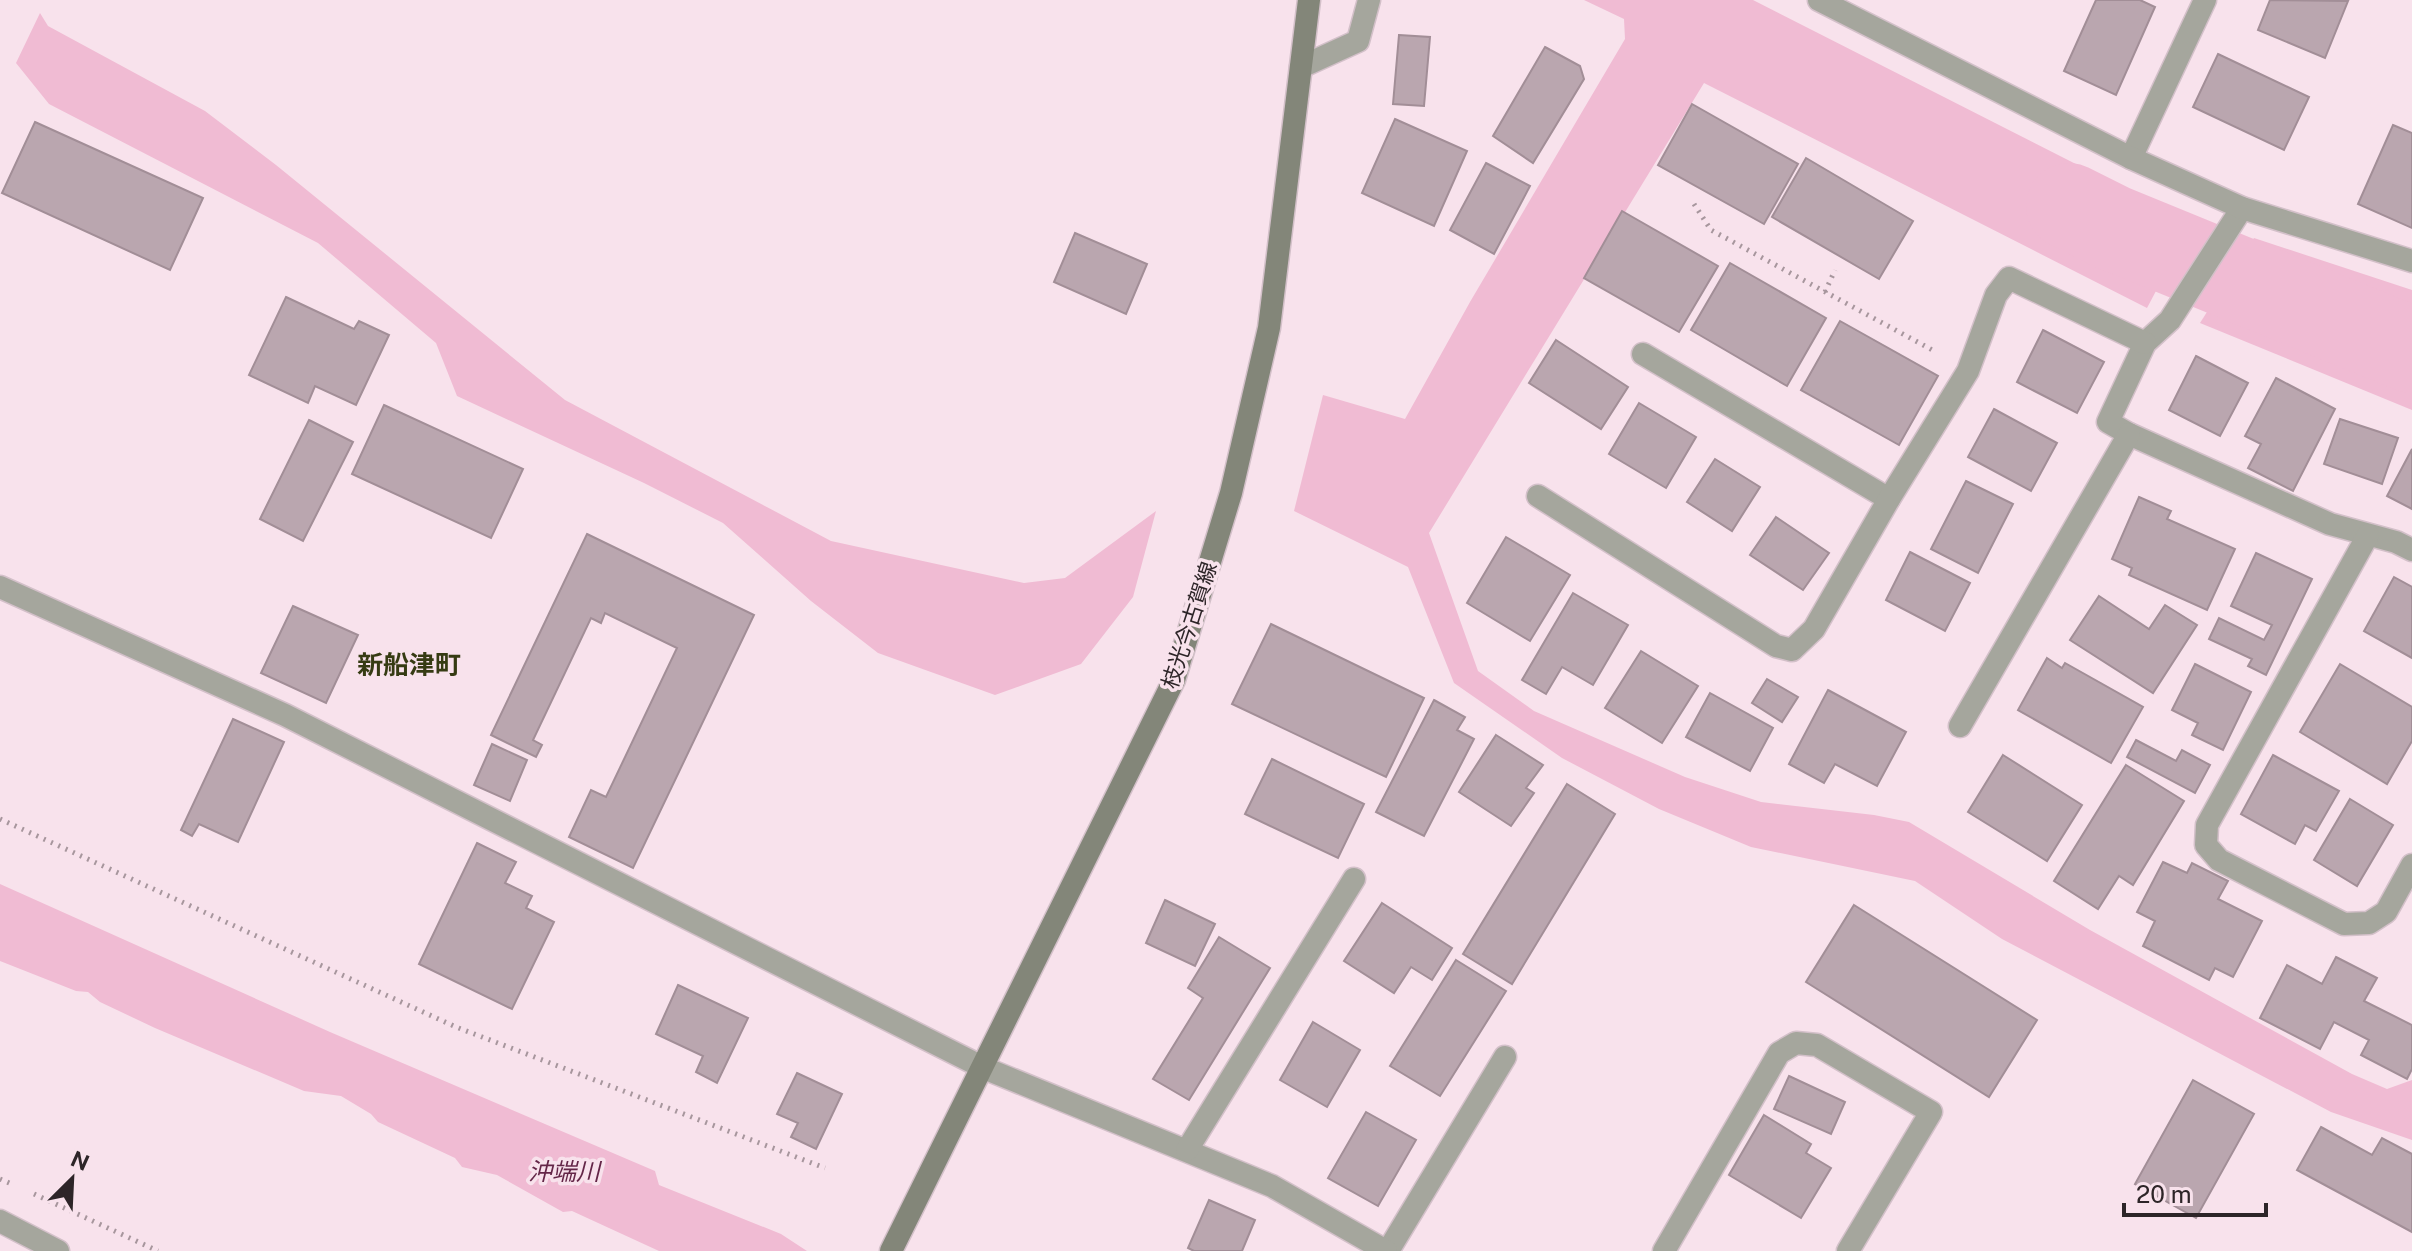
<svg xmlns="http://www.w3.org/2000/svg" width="2412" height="1251" font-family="'Public Sans','Noto Sans JP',sans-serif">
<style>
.water{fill:#f0bbd3}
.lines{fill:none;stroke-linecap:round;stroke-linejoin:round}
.river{stroke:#f0bbd3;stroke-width:86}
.building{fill:#baa6af;stroke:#a28e97;stroke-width:2}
.service-casing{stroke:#d3c0c9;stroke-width:25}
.minor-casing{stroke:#d3c0c9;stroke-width:25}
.tertiary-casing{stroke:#d3c0c9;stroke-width:25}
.secondary-casing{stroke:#d3c0c9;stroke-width:25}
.path{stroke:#a7969d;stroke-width:5;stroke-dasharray:2 6;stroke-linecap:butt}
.service{stroke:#a5a69d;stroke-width:22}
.minor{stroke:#a5a69d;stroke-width:22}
.tertiary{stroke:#a5a69d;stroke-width:22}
.secondary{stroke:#838679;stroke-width:22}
.labels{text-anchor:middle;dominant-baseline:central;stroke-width:7;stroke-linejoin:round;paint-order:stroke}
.street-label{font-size:22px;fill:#2d2528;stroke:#f8e2ec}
.water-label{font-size:24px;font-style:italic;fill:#642648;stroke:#f8e2ec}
.quarter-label{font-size:26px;font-weight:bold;fill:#363b13;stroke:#f8e2ec}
</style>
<rect width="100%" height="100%" fill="#f8e2ec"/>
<!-- water -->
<g class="water">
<polygon points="1584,0 1753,0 2192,223 2147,308 1704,83 1429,533 1478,671 1534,711 1685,777 1761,802 1874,815 1909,822 2090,930 2352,1074 2387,1089 2412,1080 2412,1140 2331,1112 2002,939 1915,881 1751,847 1659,809 1562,758 1454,683 1408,567 1294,511 1323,395 1405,419 1470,302 1625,39 1624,19"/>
<polygon points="40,13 48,26 205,111 276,165 565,400 831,541 1024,583 1065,578 1156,511 1133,597 1081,664 995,695 878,653 811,601 723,523 644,483 457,396 436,343 318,243 49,104 16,63"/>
<polygon points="2254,238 2412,290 2412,410 2200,323"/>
<polygon points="0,884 330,1032 655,1171 659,1185 781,1234 807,1251 659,1251 572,1211 563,1212 497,1175 462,1167 455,1158 378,1122 371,1114 341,1096 304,1091 155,1028 100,1002 88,992 76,991 0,961"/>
</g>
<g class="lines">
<!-- river -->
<polyline class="river" points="2069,206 2111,227 2412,350"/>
</g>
<!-- building -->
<g class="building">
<polygon points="2096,0 2140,0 2155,7 2116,95 2064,71"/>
<polygon points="2270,0 2348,1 2325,58 2258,30"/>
<polygon points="1399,35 1430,37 1424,106 1393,104"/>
<polygon points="1545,47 1580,66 1584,79 1533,163 1493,136"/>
<polygon points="2218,54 2309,97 2284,150 2193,107"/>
<polygon points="1692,104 1798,164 1764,224 1658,165"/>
<polygon points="1395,119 1467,151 1434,226 1362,193"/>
<polygon points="35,122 203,198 170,270 2,193"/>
<polygon points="2393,125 2412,133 2412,228 2358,204"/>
<polygon points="1806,158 1913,221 1879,279 1772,217"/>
<polygon points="1486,163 1530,186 1494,254 1450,230"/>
<polygon points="1622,211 1718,266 1679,332 1584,278"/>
<polygon points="1075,233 1147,264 1126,314 1054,282"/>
<polygon points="1730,263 1826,318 1787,386 1691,330"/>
<polygon points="286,297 354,329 359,321 389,335 356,405 315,386 308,403 249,375"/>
<polygon points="1840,321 1938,376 1899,445 1801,390"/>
<polygon points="2043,330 2104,362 2077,413 2017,382"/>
<polygon points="1556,340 1628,387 1601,429 1529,383"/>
<polygon points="2196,356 2248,383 2220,436 2169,410"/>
<polygon points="2276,378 2335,409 2293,491 2248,468 2261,444 2245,436"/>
<polygon points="1639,403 1696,437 1666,488 1609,454"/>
<polygon points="384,405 523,469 491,538 352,474"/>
<polygon points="1994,409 2057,443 2031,491 1968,457"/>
<polygon points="2340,419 2398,438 2382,484 2324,464"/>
<polygon points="309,420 353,442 303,541 260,519"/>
<polygon points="2412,449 2412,509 2387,496"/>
<polygon points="1715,459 1760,487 1732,531 1687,502"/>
<polygon points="1966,481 2013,504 1978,573 1931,549"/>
<polygon points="2139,497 2171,511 2167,519 2235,549 2207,610 2129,575 2132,568 2112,559"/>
<polygon points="1776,517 1829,553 1803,590 1750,555"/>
<polygon points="587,534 754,615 633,868 569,837 591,790 606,797 677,648 605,613 601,623 591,618 533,740 542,745 536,757 491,735"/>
<polygon points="1506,537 1570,575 1530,641 1467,603"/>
<polygon points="1910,552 1970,583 1945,631 1886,600"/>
<polygon points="2256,553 2312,579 2266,675 2248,666 2252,659 2209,639 2219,618 2264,640 2272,625 2231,606"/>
<polygon points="2394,577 2412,587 2412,658 2364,631"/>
<polygon points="1573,593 1628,625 1593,685 1562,667 1546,694 1522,680"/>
<polygon points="2099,596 2149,629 2165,605 2197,625 2153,693 2070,640"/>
<polygon points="293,606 358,635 326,703 261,673"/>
<polygon points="1271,624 1424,698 1386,777 1232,704"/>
<polygon points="1641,651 1698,686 1662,743 1605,708"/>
<polygon points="2047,658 2062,668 2065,663 2143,707 2111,763 2018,710"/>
<polygon points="2195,664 2251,692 2223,750 2192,735 2198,723 2172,710"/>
<polygon points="2340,664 2412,707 2412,741 2387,784 2300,732"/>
<polygon points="1767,679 1798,697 1782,722 1752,703"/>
<polygon points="1828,690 1906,732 1877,786 1835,764 1824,783 1789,764"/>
<polygon points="1710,693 1773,728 1750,771 1686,737"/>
<polygon points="1434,700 1465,717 1457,730 1474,739 1424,836 1376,812"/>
<polygon points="233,719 284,742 238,842 199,824 192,836 181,830"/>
<polygon points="1496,735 1543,765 1526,788 1534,793 1511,826 1459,792"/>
<polygon points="2136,740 2176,761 2182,750 2210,765 2195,793 2127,757"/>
<polygon points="492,744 527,760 510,801 474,785"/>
<polygon points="2003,755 2082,805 2047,861 1968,812"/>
<polygon points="2273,755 2339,791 2316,831 2305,825 2295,844 2241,814"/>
<polygon points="1272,759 1364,804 1338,858 1245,814"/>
<polygon points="2126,765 2184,801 2133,885 2119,876 2098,909 2054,881"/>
<polygon points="1567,784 1615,814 1512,984 1463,954"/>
<polygon points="2350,799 2393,825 2357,886 2314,860"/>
<polygon points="477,843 516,862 505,883 532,896 526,908 554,922 512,1009 419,964"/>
<polygon points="2163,862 2187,873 2192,863 2228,881 2218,899 2262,921 2233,977 2215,968 2209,980 2143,946 2155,921 2137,912"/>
<polygon points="1165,900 1215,924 1195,966 1146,943"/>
<polygon points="1382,903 1452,948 1432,980 1411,967 1394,993 1344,961"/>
<polygon points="1854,905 2037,1020 1989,1097 1806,982"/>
<polygon points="1219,937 1270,968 1189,1100 1153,1079 1203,998 1188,988"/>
<polygon points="2336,957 2377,978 2364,1001 2412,1025 2412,1069 2407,1079 2361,1055 2369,1040 2334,1022 2320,1049 2260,1018 2287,965 2322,984"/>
<polygon points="1456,960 1506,991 1440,1096 1390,1066"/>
<polygon points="678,985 748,1018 717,1083 696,1072 703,1056 656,1034"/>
<polygon points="1313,1022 1360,1050 1327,1107 1280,1080"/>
<polygon points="797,1073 842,1094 816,1149 791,1137 798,1123 777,1114"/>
<polygon points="1789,1076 1845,1102 1831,1134 1774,1109"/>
<polygon points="2193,1080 2254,1114 2196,1218 2135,1184"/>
<polygon points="1366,1112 1416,1140 1378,1206 1328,1178"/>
<polygon points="1764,1115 1811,1144 1806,1153 1831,1168 1801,1218 1729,1175"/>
<polygon points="2321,1127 2372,1155 2382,1138 2412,1154 2412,1232 2297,1170"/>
<polygon points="1209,1200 1255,1220 1242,1251 1194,1251 1188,1248"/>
</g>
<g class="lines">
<!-- service casing -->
<g class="service-casing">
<g id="service">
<polyline points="1643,354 1889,499"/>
<polyline points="1388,1251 1505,1057"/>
<polyline points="1664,1251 1779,1053 1796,1043 1817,1045 1931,1112 1848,1251"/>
</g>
</g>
<!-- minor casing -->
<g class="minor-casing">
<g id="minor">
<polyline points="2131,158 2205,0"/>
<polyline points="2242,208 2170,320 2145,343 2108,422 2129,434 2330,524 2396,542 2412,550"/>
<polyline points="1538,496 1776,646 1792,650 1814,629 1889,499 1968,371 1996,295 2009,278 2145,343"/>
<polyline points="2368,535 2207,825 2206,845 2219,860 2344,924 2369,923 2386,912 2412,865"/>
<polyline points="0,587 285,715 984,1068 1272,1186 1386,1251"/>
<polyline points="1960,726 2129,434"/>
<polyline points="1187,1150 1354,879"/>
<polyline points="0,1221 58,1251"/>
</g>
</g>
<!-- tertiary casing -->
<g class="tertiary-casing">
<g id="tertiary">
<polyline points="1819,0 2131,158 2242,208 2412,261"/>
<polyline points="1301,67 1358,41 1369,0"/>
</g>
</g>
<!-- secondary casing -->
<g class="secondary-casing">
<polyline id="secondary" points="891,1251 1174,680 1231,493 1269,328 1309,0"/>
</g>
<!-- path -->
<g class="path">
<polyline points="1694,204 1711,230 1936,352"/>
<polyline points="1825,292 1835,270"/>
<polyline points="0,819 456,1027 825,1168"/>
<polyline points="0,1179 14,1185"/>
<polyline points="34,1194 158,1251"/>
</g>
<!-- service -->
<use href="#service" class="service"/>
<!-- minor -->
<use href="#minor" class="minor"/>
<!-- tertiary -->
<use href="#tertiary" class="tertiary"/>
<!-- secondary -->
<use href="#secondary" class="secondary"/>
</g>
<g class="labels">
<!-- street labels -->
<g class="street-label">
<text transform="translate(1189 625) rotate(-72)">枝光今古賀線</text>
</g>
<!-- water labels -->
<g class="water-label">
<text x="564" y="1171">沖端川</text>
</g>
<!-- quarter labels -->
<g class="quarter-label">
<text x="409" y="664">新船津町</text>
</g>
</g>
<!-- north arrow -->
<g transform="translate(72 1179) rotate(24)" stroke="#f8e2ec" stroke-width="6" paint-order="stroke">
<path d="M0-6L14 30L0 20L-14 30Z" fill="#2d2528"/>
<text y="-12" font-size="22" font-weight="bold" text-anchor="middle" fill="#2d2528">N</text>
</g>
<!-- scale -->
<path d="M2124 1203v12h142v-12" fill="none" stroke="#2d2528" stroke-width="4"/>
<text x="2136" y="1203" font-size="24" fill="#2d2528" stroke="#f8e2ec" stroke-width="6" paint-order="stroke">20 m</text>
</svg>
